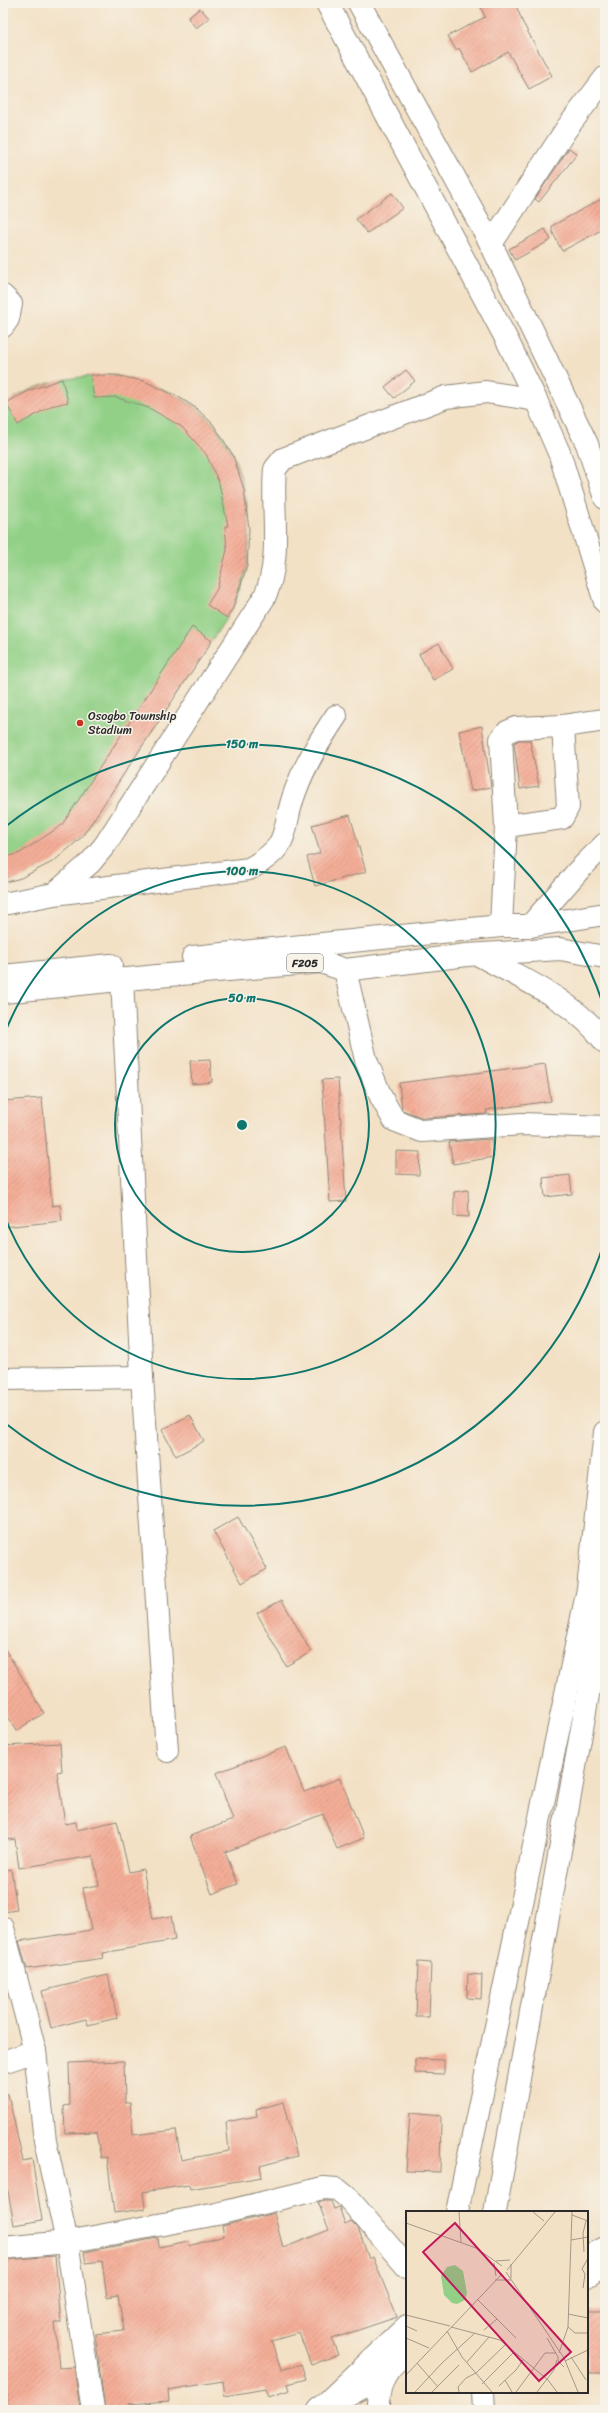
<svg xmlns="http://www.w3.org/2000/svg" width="608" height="2413" font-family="Sriracha,sans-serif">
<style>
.pitch{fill:#91d086;stroke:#5e7e58}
.building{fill:url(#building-hatch)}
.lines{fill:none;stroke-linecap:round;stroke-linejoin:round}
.minor-casing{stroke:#8f8678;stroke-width:24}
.major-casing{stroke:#8f8678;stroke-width:24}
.highway-casing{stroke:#8f8678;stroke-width:24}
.minor{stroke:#fff;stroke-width:22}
.major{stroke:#fff;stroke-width:22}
.highway{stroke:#fff;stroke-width:22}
.ring{fill:none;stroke:#0f766e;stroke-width:2}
.poi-dot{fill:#c8321e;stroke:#f7f3e8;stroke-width:1.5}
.labels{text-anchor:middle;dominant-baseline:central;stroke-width:3;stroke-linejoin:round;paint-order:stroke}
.shield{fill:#f7f3e8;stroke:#686764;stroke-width:1}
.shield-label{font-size:11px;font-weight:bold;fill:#2b2b2b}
.poi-label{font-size:12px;fill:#2b2b2b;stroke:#f7f3e8;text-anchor:start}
.inset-road{fill:none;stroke:#a39888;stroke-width:1}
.view{fill:#c2185b;fill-opacity:0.15;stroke:#c2185b;stroke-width:2}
.inset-edge{fill:none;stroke:#2b2b2b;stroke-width:2}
.centre{fill:#0f766e;stroke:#f7f3e8;stroke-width:2}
.ring-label{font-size:12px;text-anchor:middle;font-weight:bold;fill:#0f766e;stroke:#f7f3e8;stroke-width:3;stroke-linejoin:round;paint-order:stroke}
</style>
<defs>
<pattern id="building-hatch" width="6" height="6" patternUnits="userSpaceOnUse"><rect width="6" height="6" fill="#f4ae98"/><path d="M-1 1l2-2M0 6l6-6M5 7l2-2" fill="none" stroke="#d19683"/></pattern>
</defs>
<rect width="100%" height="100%" fill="#f7f3e8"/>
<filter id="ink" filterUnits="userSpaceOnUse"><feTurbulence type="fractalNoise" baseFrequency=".025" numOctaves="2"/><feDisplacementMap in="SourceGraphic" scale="8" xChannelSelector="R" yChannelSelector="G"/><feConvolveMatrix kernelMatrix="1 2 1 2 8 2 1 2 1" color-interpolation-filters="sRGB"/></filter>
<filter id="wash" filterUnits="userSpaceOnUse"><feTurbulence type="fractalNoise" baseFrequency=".012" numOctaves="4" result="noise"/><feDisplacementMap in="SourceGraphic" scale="16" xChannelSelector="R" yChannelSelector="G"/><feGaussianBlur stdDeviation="0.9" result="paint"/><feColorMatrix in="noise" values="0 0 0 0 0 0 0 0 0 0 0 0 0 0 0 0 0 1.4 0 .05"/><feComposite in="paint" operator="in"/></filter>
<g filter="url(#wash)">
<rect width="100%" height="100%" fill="#f3e1c6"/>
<!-- pitch -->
<path class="pitch" d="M114 375C143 381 171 390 195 407 242 441 254 511 247 565 245 579 238 595 233 608L82 837C57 858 34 875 3 883V406C36 381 74 376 114 375Z"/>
<g id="blocks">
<!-- building -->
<g class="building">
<polygon points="479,3 515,3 523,23 552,76 529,89 508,52 472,72 459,48 456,50 448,36 485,17"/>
<polygon points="200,8 209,18 196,28 188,18"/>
<polygon points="569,148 577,154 539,202 535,199"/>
<polygon points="392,193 403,208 367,233 356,219"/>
<polygon points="605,197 605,228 562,251 552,231 552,226"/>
<polygon points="545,229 551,240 515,260 509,249"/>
<polygon points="406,370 415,381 394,398 385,387"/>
<polygon points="90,375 114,375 144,381 177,396 196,408 213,424 233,455 244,490 249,529 247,566 233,608 227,618 207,605 217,589 227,550 225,526 228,526 219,483 206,454 182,427 149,408 115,397 94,398"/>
<polygon points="62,379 68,402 51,406 18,425 6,403 28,391"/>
<polygon points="192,627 212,641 82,837 54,861 21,878 3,883 3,858 20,853 62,825"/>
<polygon points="439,643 453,669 433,680 419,654"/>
<polygon points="482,726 491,787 471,791 459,731"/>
<polygon points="519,740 530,740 539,786 520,789 514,743"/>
<polygon points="350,815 366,872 315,886 307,857 320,853 312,825"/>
<polygon points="210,1060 212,1082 192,1084 190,1061"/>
<polygon points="545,1064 551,1101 486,1110 487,1114 424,1118 402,1110 399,1083"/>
<polygon points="338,1079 346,1201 330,1202 322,1080"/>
<polygon points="42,1098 52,1206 60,1205 62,1221 3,1227 3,1101"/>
<polygon points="491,1139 494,1157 453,1164 449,1142"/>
<polygon points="396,1151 420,1152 419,1175 396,1174"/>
<polygon points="570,1175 572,1194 545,1197 543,1178"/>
<polygon points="468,1190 469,1217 454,1216 454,1192"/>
<polygon points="190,1415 204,1441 176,1456 162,1430"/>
<polygon points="238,1517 267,1569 242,1583 213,1531"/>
<polygon points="282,1600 311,1652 286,1666 257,1613"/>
<polygon points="3,1646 44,1713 16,1731 3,1710"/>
<polygon points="60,1743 62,1771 57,1772 65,1824 76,1822 77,1830 117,1821 129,1872 143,1869 153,1919 171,1916 175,1940 103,1953 104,1958 27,1969 19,1941 91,1930 83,1888 99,1885 93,1856 19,1868 15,1839 8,1840 3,1806 3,1746"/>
<polygon points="286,1747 304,1792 340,1778 364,1838 337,1849 323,1814 225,1852 238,1884 212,1894 190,1836 233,1820 216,1773"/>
<polygon points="11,1869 17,1910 3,1912 3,1870"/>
<polygon points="418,1962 431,1963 429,2017 416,2017"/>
<polygon points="468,1974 482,1975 481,1999 467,1998"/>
<polygon points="108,1975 117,2018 88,2025 86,2019 51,2028 42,1991"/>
<polygon points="415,2059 444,2060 444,2074 415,2073"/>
<polygon points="124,2061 125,2103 130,2103 133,2135 176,2130 181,2160 229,2151 226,2122 257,2116 256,2110 283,2102 297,2156 260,2166 262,2177 190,2189 189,2185 143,2192 145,2209 114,2213 107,2157 101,2158 96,2132 65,2133 64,2106 70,2105 69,2063"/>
<polygon points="3,2094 8,2094 23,2161 32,2159 42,2220 14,2225 3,2163"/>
<polygon points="410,2113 441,2116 440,2172 406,2171"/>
<polygon points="324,2201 331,2201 334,2209 339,2207 345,2224 351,2221 358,2228 369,2259 373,2257 397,2317 332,2339 338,2355 311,2365 299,2333 271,2341 281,2370 301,2364 306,2379 288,2384 290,2390 268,2397 265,2389 225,2396 223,2381 168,2390 169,2401 129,2404 130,2410 105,2410 95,2334 124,2331 118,2295 107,2297 102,2261 86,2263 84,2252 158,2238 159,2247 188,2241 189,2246 224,2236 222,2226 274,2213 283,2248 329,2230 318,2202"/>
<polygon points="55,2256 61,2323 55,2323 59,2368 74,2367 80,2410 8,2410 5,2362 3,2362 3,2260"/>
<rect x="587" y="2311" width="18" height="62"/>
</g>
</g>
</g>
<g filter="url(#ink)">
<use href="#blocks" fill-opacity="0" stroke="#8f8678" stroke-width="1"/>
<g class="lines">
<!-- minor casing -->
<g class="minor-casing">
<g id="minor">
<polyline points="491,244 567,128 605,78"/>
<polyline points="3,296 11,304 8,319 3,326"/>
<polyline points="506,826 562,818 568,807 563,726"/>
<path d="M54 894 249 869C294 844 280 832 295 792 305 764 320 740 336 716"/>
<path d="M3 904 54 894 90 863 105 845 264 598C283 559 271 510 275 469L283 459 446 397 486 392 536 400"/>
<polyline points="501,926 506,826 501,739 507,732 516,728 563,726 605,720"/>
<polyline points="345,970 366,1060 381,1097 394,1120 422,1131 523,1124 605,1127"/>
<polyline points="122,979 142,1377 167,1751"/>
<polyline points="3,1379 142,1377"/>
<polyline points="3,1928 35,2051 45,2141 67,2242 93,2410"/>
<polyline points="3,2062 35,2051"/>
<polyline points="3,2248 67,2242 217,2214 323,2188 337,2189 348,2198 407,2267"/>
</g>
</g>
<!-- major casing -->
<g class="major-casing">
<g id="major">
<path d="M479 955C522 979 575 1001 605 1042"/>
<polyline points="193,957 501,926 530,926 605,914"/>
<polyline points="3,976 111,965"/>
<polyline points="3,992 157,976 321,962 345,970 467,955 560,949 605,957"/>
<polyline points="457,2212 588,1589 605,1432"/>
<polyline points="495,2212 595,1656 605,1580"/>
<polyline points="587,2256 605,2248"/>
<polyline points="587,2276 605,2264"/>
<polyline points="483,2392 484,2410"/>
<polyline points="341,2399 384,2376"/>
<polyline points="319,2410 407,2326"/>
<path d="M378 2410C377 2386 385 2366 407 2354"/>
</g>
</g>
<!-- highway casing -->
<g class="highway-casing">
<g id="highway">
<polyline points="327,3 508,342 536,400 560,455 605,602"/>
<polyline points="359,3 491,244 587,444 605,498"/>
<polyline points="530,926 578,871 605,844"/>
</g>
</g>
<!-- minor -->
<use href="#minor" class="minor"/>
<!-- major -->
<use href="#major" class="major"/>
<!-- highway -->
<use href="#highway" class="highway"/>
</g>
</g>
<!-- distance rings -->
<g class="ring">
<circle cx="242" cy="1125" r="127"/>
<path d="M3 1038A254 254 0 1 1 3 1212"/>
<path d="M604 1243A381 381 0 0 1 5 1423M5 827A381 381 0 0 1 604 1007"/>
</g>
<!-- markers -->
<circle class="poi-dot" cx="80" cy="723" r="4"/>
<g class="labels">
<!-- shield labels -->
<rect class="shield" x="287" y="954" width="36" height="18" rx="3"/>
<g class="shield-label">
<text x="305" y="963">F205</text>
</g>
<!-- poi labels -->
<g class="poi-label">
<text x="88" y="716">Osogbo Township<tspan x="88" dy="14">Stadium</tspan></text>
</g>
</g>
<!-- overview -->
<g transform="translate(406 2211)">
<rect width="182" height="182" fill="#f3e1c6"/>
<path d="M49 54 57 60 61 82 59 89 51 93 46 92 38 84 35 65 41 56Z" fill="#91d086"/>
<path class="inset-road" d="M53 1 55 31M127 1 138 10M166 4 182 10M0 12 70 37 96 55M165 29 182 26M178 41 177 22 180 10M90 50 104 49M88 52 90 65M101 59 149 1M100 61 158 147 172 181M105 67V53M89 69H105M177 77 179 63 176 58 182 47M71 88 110 127M162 103 182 107M0 104 44 115M0 115 11 120M45 116 94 129 142 169 151 181M162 116 169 122H182M78 119 91 108M41 120 56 146 86 181M0 127 23 137M141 127 152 146V150L158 156M153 142 162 116 166 1M165 146 180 169M159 150 182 139M61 151 83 126M11 152 32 176M0 164 96 63M99 169 106 181M76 173 107 142M93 175 110 159 117 149M9 181 36 152 69 122M26 181 53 154M53 181 52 176 60 167 70 162 99 134M110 181 139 142H150M131 181 148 159 151 149"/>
<path class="view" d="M49 12 165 141 133 170 17 41Z"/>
<rect width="182" height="182" class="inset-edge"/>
</g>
<circle cx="242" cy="1125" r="6" class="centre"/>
<g class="ring-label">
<text x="242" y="748">150 m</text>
<text x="242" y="875">100 m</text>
<text x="242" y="1002">50 m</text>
</g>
<!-- margin -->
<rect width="608" height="2413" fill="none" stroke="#f7f3e8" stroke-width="16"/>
</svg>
